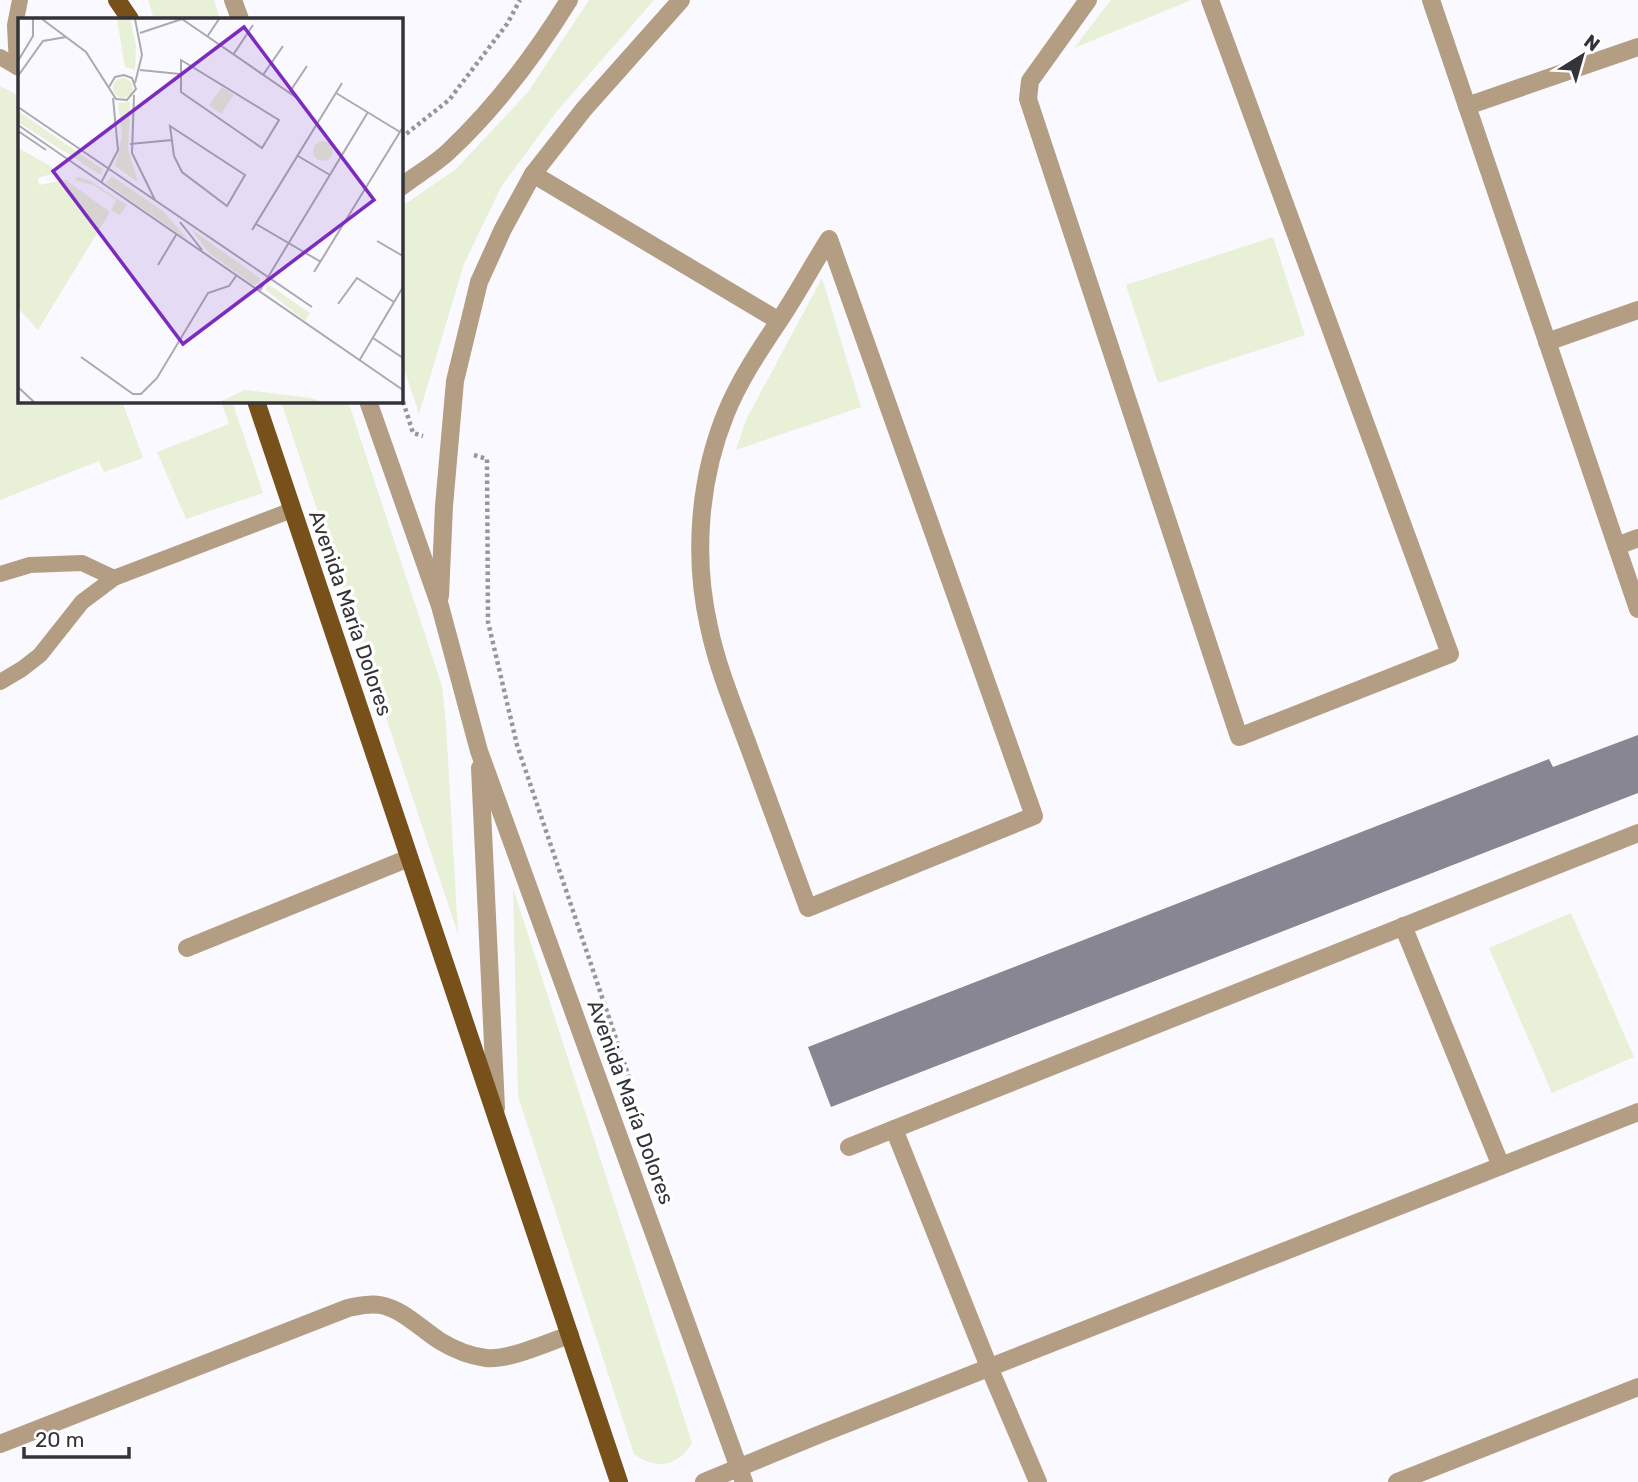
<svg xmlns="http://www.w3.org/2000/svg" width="1638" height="1482" font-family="Rubik,sans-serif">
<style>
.green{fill:#e8f0d8}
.building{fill:#888693}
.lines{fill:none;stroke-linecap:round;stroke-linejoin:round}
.path{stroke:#97969c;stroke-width:4.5;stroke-dasharray:3.5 3.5;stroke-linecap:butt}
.lane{stroke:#b39d83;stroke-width:16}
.street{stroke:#b39d83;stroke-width:18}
.primary{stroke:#77501a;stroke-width:18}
.labels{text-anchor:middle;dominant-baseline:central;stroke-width:7;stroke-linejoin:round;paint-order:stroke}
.street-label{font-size:21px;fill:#343339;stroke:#fff}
.inset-road{fill:none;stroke:#abaab0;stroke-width:2}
.view{fill:#7b2cbf;fill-opacity:0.15;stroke:#7b2cbf;stroke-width:3.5}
.inset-edge{fill:none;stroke:#343339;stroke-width:3.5}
</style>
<rect width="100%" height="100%" fill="#faf9ff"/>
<!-- green -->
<g class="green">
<polygon points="148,0 214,0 220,19 154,19"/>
<polygon points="589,0 654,0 557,111 501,187 464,264 419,414 401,360 401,207 456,169 528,92"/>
<polygon points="1111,0 1189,0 1189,1 1074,48"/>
<polygon points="0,86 19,96 19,401 122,401 143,458 104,472 99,461 0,500"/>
<polygon points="1273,237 1305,335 1158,383 1126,285"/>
<polygon points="822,278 861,407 736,450 746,420"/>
<polygon points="221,401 232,401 263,493 186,519 157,452 229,424"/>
<polygon points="281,401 348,401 442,686 446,723 458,934"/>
<path d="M513 888 692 1443C678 1467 655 1470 634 1454L518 1096Z"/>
<polygon points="1571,913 1634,1057 1552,1093 1489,948"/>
</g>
<!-- building -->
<polygon class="building" points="1638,735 1638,793 831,1107 808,1047 1549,759 1553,767"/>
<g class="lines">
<!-- path -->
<g class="path">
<polyline points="401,138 449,100 507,24 520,0"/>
<polyline points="401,395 413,433 423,436"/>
<polyline points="474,455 487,459 488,622 517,745 629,1077"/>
</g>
<!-- lane -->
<g class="lane">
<polyline points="0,57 19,68"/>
<polyline points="17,67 15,25 20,0"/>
<polyline points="0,574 30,565 82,563 114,578"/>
<polyline points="0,682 22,669 40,655 82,602 114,578 292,510"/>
</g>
<!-- street -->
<g class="street">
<polyline points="233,0 240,19"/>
<polyline points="1088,0 1030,81 1028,99 1239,737 1450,654 1210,0"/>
<polyline points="1431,0 1638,609"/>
<polyline points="1467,106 1638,47"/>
<polyline points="533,174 779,321"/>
<path d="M401 187C416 175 434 165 448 152 495 108 535 55 569 0"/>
<path d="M829 239 1034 816 808 908C789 856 770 805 751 753 736 712 718 670 709 627 693 557 699 479 726 413 740 379 759 351 779 321 797 294 812 266 829 239Z"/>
<polyline points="1547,342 1638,310"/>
<polyline points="368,401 440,606 479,751 744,1482"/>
<polyline points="1617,546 1638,538"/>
<polyline points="440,596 444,506 455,381 479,282 503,229 533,174 584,109 681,0"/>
<polyline points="480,768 496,1108"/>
<polyline points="1403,926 1501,1166"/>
<polyline points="187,948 409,858"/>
<polyline points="894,1129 989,1367 1038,1482"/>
<polyline points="849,1147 1638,833"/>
<path d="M0 1444 348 1308C358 1306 369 1303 380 1305 403 1309 421 1329 440 1341 453 1349 471 1356 486 1358 508 1361 548 1342 570 1335"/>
<polyline points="704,1482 818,1435 1638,1112"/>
<polyline points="1397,1482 1638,1387"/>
</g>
<!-- primary -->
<g class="primary">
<polyline points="117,0 130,19"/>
<polyline points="256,401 619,1482"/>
</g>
</g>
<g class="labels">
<!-- street labels -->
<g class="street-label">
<text transform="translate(351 613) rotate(71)">Avenida María Dolores</text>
<text transform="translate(631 1102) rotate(70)">Avenida María Dolores</text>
</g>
</g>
<!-- overview -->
<g transform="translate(18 18)">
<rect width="385" height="385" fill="#faf9ff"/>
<path d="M99 1H112L118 28 117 52 107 49ZM95 70a10 10 0 1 1 20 0a10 10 0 1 1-20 0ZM204 69 216 77 203 96 191 87ZM112 84 110 131 120 164 97 148 104 117 100 85ZM0 93 84 151 83 157 0 104ZM295 133a10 10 0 1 1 20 0a10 10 0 1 1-20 0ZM0 130 34 149 37 155 20 160 21 167 48 162 92 194 20 312 0 290ZM94 158 146 194 170 222 88 165ZM59 159 71 162 109 187 102 197 93 192 98 182 75 167 56 162ZM173 211 242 260 241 265 236 267 191 235ZM250 266 292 295 287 303 247 271ZM227 372 293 380 304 384H201Z" fill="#e8f0d8"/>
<path class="inset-road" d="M24 1 68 34 98 81 109 82 118 71 114 60 106 57 97 59 91 69M164 1 279 80M122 15 164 1M189 19 201 1M215 37 235 7M163 42 261 102 244 130 163 74ZM0 43 15 18V1M122 52 162 56M245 57 265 28M0 58 25 23 48 19M117 65 124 37 117 1M271 75 289 48M318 75 382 114M116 77 114 135 137 182M0 89 294 289M0 107 385 372M152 108 227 157 209 188 164 154 156 138ZM0 113 28 132M112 126 154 122M280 138 312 157M83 165 100 132 95 80M162 204 184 232M238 206 303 244M234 212 324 65M359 223 385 238M140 247 158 217M296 254 385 109M241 274 350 94M320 286 339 260 376 284M355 320 385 340M63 339 115 376H123L139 360 190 275 211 268 218 258M341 343 385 269M0 369 16 384"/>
<path class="view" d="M226 9 356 182 165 326 35 153Z"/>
<rect width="385" height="385" class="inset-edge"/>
</g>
<!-- north arrow -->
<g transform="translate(1582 56) rotate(37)" stroke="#ffffff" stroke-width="5" paint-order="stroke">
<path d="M0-5L12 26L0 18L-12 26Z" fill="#343339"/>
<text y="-10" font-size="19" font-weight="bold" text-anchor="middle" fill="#343339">N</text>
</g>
<!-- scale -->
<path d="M24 1447v10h105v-10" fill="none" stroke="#343339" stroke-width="3.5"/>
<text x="35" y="1447" font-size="21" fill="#343339" stroke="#ffffff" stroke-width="5" paint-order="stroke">20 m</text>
</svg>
